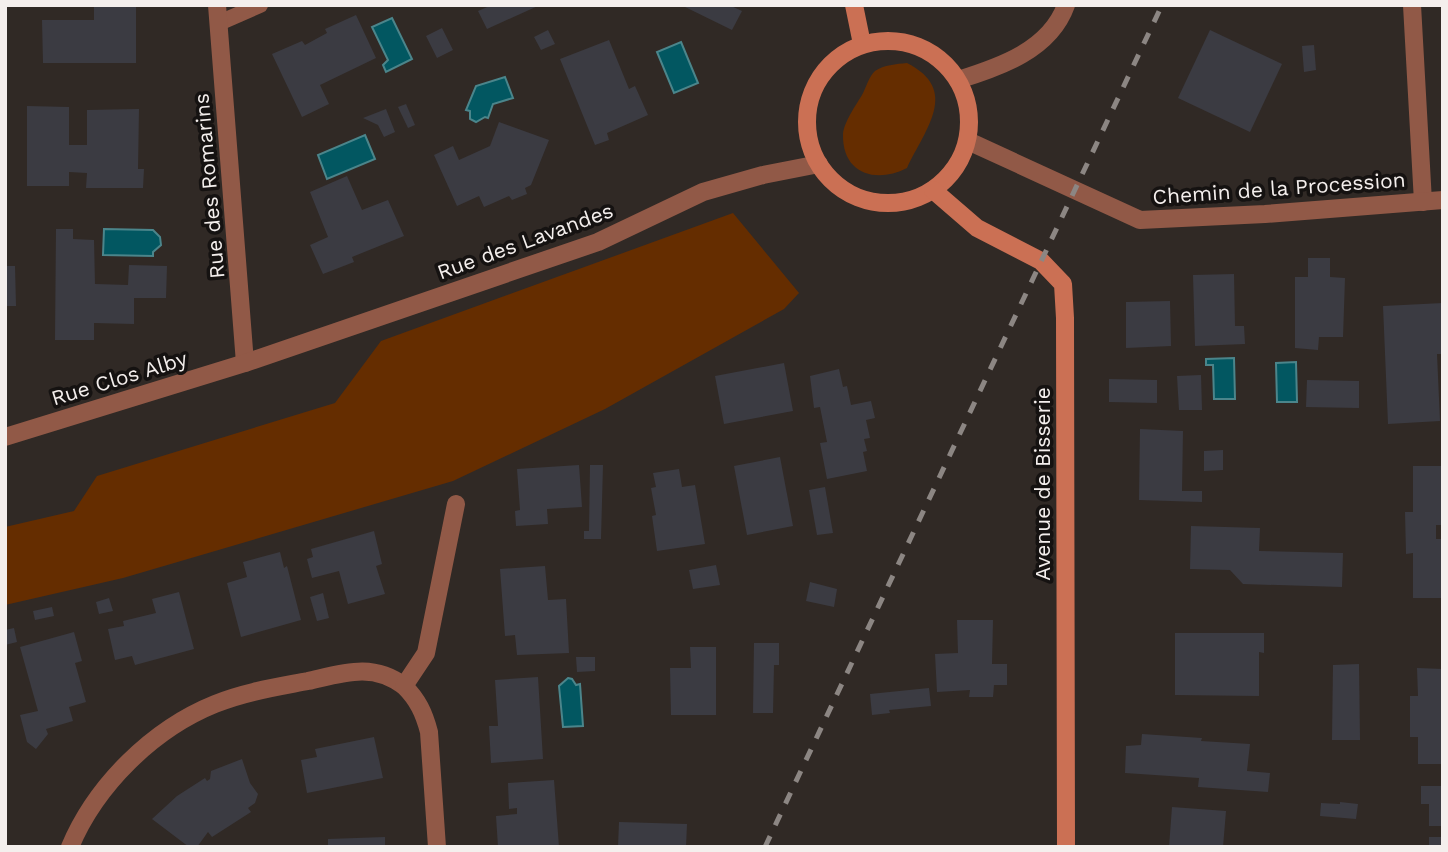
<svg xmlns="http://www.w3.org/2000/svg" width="1448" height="852" font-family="'Work Sans',sans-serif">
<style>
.green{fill:#652d00}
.water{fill:#025761;stroke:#4b858b;stroke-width:2}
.building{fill:#3b3b42}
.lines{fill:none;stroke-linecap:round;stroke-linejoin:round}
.lane{stroke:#915947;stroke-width:16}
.street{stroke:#915947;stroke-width:18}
.secondary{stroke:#cb7054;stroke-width:18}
.rail{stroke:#8c8683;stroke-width:5;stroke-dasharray:12 12;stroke-linecap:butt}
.labels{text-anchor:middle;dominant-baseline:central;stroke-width:7;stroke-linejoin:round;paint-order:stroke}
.street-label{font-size:21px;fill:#f4efed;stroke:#151211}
</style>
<rect width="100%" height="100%" fill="#302925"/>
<!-- green -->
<g class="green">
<path d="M907 63C960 90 926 128 907 168 876 184 842 174 843 134 844 122 856 105 862 95 866 88 869 76 875 71 884 65 896 64 907 63Z"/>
<polygon points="733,213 799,293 784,309 605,409 453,481 123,578 5,605 5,527 74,511 97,476 335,403 381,341"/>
</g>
<!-- water -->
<g class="water">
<polygon points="392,18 412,59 386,72 383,65 388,60 372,27"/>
<polygon points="681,42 698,83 674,93 657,52"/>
<polygon points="505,77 513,98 493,104 488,118 485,117 476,122 470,119 470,111 466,110 476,86"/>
<polygon points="365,135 375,159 327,179 318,155"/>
<polygon points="104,229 153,230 160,237 161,245 153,252 153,256 103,255"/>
<polygon points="1234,358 1235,399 1214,399 1213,365 1206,365 1206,359"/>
<polygon points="1296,362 1297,402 1277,402 1276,363"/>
<polygon points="568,678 572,679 576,685 580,684 583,726 563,727 559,686"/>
</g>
<!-- building -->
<g class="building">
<polygon points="94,5 136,5 136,63 43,63 42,20 94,20"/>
<polygon points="492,5 540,5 487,29 478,11"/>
<polygon points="681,5 729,5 742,11 732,30"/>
<polygon points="356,15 376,58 320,85 329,104 302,117 272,54 302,41 305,45 327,33 325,29"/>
<polygon points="442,28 453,50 437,58 426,36"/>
<polygon points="548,30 555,44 541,50 534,37"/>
<polygon points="1210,30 1282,64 1250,132 1178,98"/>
<polygon points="609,40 629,89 635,86 648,115 607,133 609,140 595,145 560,59"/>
<polygon points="1314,45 1316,70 1304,72 1302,46"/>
<polygon points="406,104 415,125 408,128 398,107"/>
<polygon points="27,106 69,107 69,145 87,145 87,110 139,109 138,169 144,169 143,188 86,188 87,173 69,172 69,186 27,186"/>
<polygon points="386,109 395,132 384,137 378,125 363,118"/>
<polygon points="499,122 549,140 531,185 525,188 527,194 512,200 509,196 484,207 479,196 457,206 434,155 453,146 459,160 490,146"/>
<polygon points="347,176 362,210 388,200 404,236 352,257 354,262 323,274 310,245 328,237 310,192"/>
<polygon points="56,229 73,229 73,239 94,240 95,284 128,285 129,265 167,266 166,298 134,298 134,324 94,323 94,340 55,340"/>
<polygon points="1308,258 1330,258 1330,277 1345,278 1343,337 1319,337 1318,350 1295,348 1295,277 1308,277"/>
<polygon points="5,266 15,266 16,306 5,306"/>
<polygon points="1234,274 1235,326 1244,326 1245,344 1195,346 1193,275"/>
<polygon points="1170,301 1171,346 1126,348 1126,302"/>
<polygon points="1443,303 1443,354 1437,354 1440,421 1388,424 1383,306"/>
<polygon points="784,363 793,411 724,424 715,376"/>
<polygon points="839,369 843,387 847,386 851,405 871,401 875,418 866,420 870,438 864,439 867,451 863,452 867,471 827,479 820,443 827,442 820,407 814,408 810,376"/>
<polygon points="1201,375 1202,410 1179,410 1177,376"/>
<polygon points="1109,379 1157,380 1157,403 1109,402"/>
<polygon points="1307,380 1359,381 1359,408 1306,407"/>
<polygon points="1140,429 1183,431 1182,491 1202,491 1202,502 1139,500"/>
<polygon points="1223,450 1223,470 1204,471 1204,451"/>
<polygon points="780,457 793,526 747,535 734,466"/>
<polygon points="579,465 582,507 547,509 548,524 516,526 515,511 520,510 517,469"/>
<polygon points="590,465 603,465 601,539 584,539 584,531 589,531"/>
<polygon points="1413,466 1443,466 1443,525 1436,525 1436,539 1443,539 1443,598 1413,598 1413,553 1406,554 1405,512 1413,512"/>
<polygon points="679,469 682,487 695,485 705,544 657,551 652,516 656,515 651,488 656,487 653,473"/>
<polygon points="825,487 833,533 817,535 809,490"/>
<polygon points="1191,526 1260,528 1259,551 1343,553 1342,587 1243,584 1230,570 1190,569"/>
<polygon points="374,531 382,564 376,566 385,594 348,604 339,571 312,578 307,559 313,557 311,549"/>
<polygon points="280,552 284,568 287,566 301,620 241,637 227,583 247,577 243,562"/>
<polygon points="716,565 720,585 693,589 689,570"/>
<polygon points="545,566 548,600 566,599 569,653 517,655 515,635 505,636 500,569"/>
<polygon points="810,582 837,589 834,607 806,601"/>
<polygon points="179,592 194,649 135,665 132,656 115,660 108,629 124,626 123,621 156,613 152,599"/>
<polygon points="323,593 329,618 317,621 310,597"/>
<polygon points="109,598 113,611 99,614 96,602"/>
<polygon points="52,607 54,616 35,620 33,611"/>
<polygon points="957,620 993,620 992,664 1007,664 1007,685 994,685 993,697 969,697 970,690 937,692 935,654 958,653"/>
<polygon points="14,628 17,642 5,645 5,630"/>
<polygon points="74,632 82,661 75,663 86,702 69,707 73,721 46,729 48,734 36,749 27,742 20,715 38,711 20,647"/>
<polygon points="1175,633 1264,633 1264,653 1259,652 1259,696 1175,695"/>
<polygon points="754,643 779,643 779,665 774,665 773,713 753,713"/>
<polygon points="690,647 716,647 716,715 671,715 670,668 691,668"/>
<polygon points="576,657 595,657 595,671 577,672"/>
<polygon points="1359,664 1360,740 1332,740 1333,665"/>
<polygon points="1417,668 1443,669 1443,709 1441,709 1443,764 1418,764 1418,737 1410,737 1410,696 1418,696"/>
<polygon points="538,677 543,759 491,763 489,726 498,726 495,680"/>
<polygon points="929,688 931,706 889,710 890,713 872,715 870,694"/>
<polygon points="1142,734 1202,738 1201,741 1250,744 1247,771 1270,773 1268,792 1198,787 1199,778 1125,773 1126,746 1141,745"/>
<polygon points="374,737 383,778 307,793 301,760 317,757 315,749"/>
<polygon points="242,759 250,783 258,794 255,803 248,808 251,812 212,837 208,832 197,847 189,847 152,819 177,796 205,778 207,781 210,779 211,771"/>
<polygon points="554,780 559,847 498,847 496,816 517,814 517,808 509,809 508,783"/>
<polygon points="1421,786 1443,786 1443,826 1429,826 1429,804 1421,804"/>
<polygon points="1340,802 1358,804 1356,819 1320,816 1321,803 1340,804"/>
<polygon points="1172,807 1226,811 1223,847 1169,847"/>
<polygon points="619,822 687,824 686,847 618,847"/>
<polygon points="385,837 385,847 328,847 328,839"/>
<rect x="1429" y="837" width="14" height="10"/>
</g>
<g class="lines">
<!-- lane -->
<polyline class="lane" points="219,23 260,5"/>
<!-- street -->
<g class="street">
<polyline points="217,5 245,363"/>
<polyline points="1412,5 1423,202"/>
<path d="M958 80C1000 67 1050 50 1066 5"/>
<polyline points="968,141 1140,220 1265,214 1443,200"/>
<polyline points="5,437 245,363 598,242 703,192 763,175 819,164"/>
<path d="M70 847C96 785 153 729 215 704 244 692 277 687 308 681 343 673 373 662 404 686"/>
<path d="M437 847 429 732C424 713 418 700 404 686L426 653 456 504"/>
</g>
<!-- secondary -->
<g class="secondary">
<polyline points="854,5 862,44"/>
<circle cx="888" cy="122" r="81"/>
<polyline points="933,190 977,228 1041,261 1063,284 1065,318 1066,847"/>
</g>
<!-- rail -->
<polyline class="rail" points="765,847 1162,5"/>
</g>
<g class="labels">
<!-- street labels -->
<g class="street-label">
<text transform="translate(209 186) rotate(-95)">Rue des Romarins</text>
<text transform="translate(1279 188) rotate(-4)">Chemin de la Procession</text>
<text transform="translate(525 241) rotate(-20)">Rue des Lavandes</text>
<text transform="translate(119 378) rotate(-17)">Rue Clos Alby</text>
<text transform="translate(1042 484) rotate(-90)">Avenue de Bisserie</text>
</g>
</g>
<!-- border -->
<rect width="1448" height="852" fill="none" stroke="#f4efed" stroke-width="14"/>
</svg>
